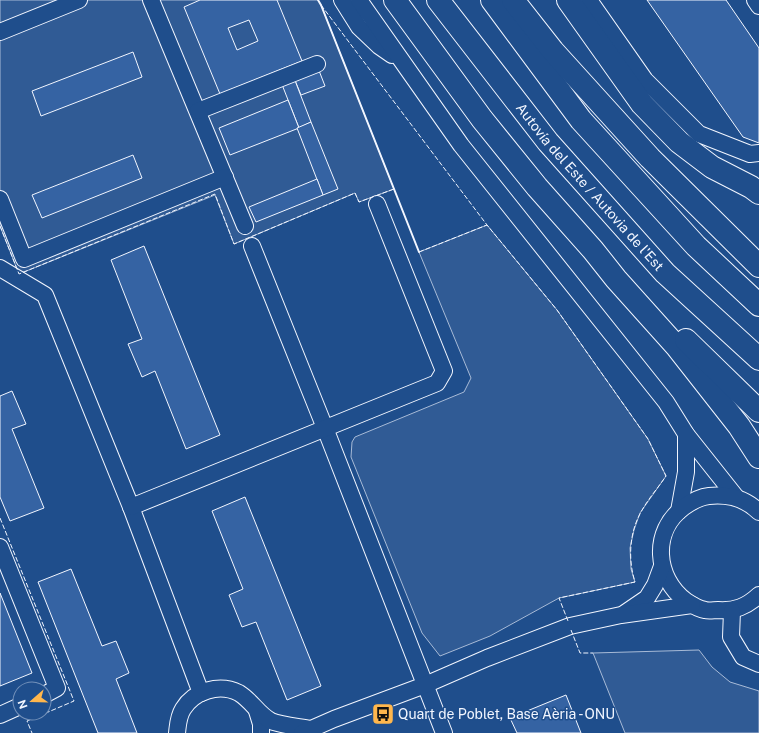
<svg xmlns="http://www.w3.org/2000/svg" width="759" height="733" font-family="'Public Sans',sans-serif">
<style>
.built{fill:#305b95;stroke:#a8bbd7}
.building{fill:#3563a3;stroke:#f2f6ff;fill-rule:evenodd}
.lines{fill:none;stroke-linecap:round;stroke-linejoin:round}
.street-casing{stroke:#f2f6ff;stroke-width:18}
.secondary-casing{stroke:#f2f6ff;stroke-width:24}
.highway-casing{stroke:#f2f6ff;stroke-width:24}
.street{stroke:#1f4e8c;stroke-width:16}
.secondary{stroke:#1f4e8c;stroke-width:22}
.highway{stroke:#1f4e8c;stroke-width:22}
.fence{stroke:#f2f6ff;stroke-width:1;stroke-dasharray:5 2;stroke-linecap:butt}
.wall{stroke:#f2f6ff;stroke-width:2}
.labels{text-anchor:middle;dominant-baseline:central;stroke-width:3;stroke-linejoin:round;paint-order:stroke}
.street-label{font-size:14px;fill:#f2f6ff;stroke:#1f4e8c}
.poi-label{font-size:14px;fill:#f2f6ff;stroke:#1f4e8c;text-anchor:start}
</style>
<rect width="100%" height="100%" fill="#1f4e8c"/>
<!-- built -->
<g class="built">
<polygon points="0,0 318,0 321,5 394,189 359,202 355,193 234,244 215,195 19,274 0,226"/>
<polygon points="487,225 557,310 648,439 666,476 640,513 634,530 630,548 631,569 635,582 559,598 490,636 440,656 422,633 351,457 352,442 355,437 464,392 471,378 419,252"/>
<polygon points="699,650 712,667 730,682 759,691 759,733 625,733 593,653"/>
</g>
<!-- building -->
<g class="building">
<path d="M200 0H277L302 61 220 94 184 7ZM249 20 258 41 237 50 228 28Z"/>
<polygon points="647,0 726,0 759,48 759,143 743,137"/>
<polygon points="133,52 142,77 41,116 32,91"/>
<polygon points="318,68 325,86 301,95 294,78"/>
<polygon points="294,78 311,122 299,128 281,82"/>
<polygon points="288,100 299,128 230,155 219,128"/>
<polygon points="311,122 338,189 323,195 297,128"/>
<polygon points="133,155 142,178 42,218 32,195"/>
<polygon points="317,179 323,195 256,222 249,207"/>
<polygon points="144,246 220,435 186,449 155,371 142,377 128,344 142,339 111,260"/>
<polygon points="12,391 26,424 12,429 44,508 10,521 0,497 0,396"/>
<polygon points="245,497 321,686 287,700 256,622 242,627 229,595 243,589 212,511"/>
<polygon points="71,569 102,646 116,641 129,673 116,679 137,733 98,733 38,582"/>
<polygon points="0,593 32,673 0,686"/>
<polygon points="566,695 581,733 517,733 510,718"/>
</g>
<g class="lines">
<!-- street casing -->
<g class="street-casing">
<g id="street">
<polyline points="151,0 245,226"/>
<polyline points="342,0 359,27 379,46 392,55"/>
<polyline points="359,0 461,145 666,402 686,434 736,497"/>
<polyline points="589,0 645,80 699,134 750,154 759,153"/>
<polyline points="755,0 759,6"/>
<polyline points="0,32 79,0"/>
<polyline points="198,111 317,64"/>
<polyline points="0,199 24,259 225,177"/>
<polyline points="252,246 325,428 444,733"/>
<polyline points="0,268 45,295 131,507 201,693"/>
<polyline points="131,507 437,383 444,371 377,204"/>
<polyline points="679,511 686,472 686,434"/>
<path d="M759 512C745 498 728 494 709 496 700 497 691 502 684 507 651 531 655 578 686 601 692 605 699 609 705 610 709 611 714 610 718 610 735 611 746 607 759 595"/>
<polyline points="0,547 57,688 44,695"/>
<polyline points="732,611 731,637 743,657 759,664"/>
<polyline points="625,613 647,598 655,585 662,566"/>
<polyline points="257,711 261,724 261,733"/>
<polyline points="0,715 20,706"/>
<path d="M177 733C178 725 178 717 183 709 194 691 219 683 239 693 252 701 258 714 271 721 280 725 300 727 310 729"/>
<polyline points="302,733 334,719 425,685 487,658 570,626 621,615 692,605"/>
</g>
</g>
<!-- secondary casing -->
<g class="secondary-casing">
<polyline id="secondary" points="568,0 642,104 679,142 712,167 751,187 759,193"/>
</g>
<!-- highway casing -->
<g class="highway-casing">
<g id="highway">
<polyline points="395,0 482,119 537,187 593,250 616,279 677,347 739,426 759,457"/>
<path id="s1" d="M438 0 548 142 665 273 759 359"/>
<polyline points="492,0 581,120 696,246 759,305"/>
<polyline points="513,0 553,51 650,158 759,266"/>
<polyline points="686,340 759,411"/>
</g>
</g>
<!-- street -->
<use href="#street" class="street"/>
<!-- secondary -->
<use href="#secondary" class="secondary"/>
<!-- highway -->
<use href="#highway" class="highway"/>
<!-- fence -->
<g class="fence">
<path d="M321 5 487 225 557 310 648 439 666 476C658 488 648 499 641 512 629 533 628 560 635 582L559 598 568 621"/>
<polyline points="0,226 19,274 215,194 234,244 355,193 359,202 394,189"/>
<polyline points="419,252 487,225"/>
<polyline points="0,518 74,701 27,721 32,733"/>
<polyline points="571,630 580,653 593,653"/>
</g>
<!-- wall -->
<polyline class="wall" points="318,0 321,5 419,252"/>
</g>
<!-- icons -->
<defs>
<g id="bus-square" transform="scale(1.15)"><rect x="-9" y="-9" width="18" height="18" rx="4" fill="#ffb74d" stroke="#1f4e8c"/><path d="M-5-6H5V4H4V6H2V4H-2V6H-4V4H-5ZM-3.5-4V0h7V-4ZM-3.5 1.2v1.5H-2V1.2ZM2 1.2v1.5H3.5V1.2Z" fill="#111"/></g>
</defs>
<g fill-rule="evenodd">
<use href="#bus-square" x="383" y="714"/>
</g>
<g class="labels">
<!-- street labels -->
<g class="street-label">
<text stroke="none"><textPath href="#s1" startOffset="241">Autovía del Este / Autovia de l'Est</textPath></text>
</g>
<!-- poi labels -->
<g class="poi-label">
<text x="398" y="714">Quart de Poblet, Base Aèria - ONU</text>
</g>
</g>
<!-- north arrow -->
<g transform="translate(32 701) rotate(250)"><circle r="19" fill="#1f4e8c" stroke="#7391ba"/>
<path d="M0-3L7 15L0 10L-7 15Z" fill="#ffb74d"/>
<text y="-6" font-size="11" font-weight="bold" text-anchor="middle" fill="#f2f6ff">N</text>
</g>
</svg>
